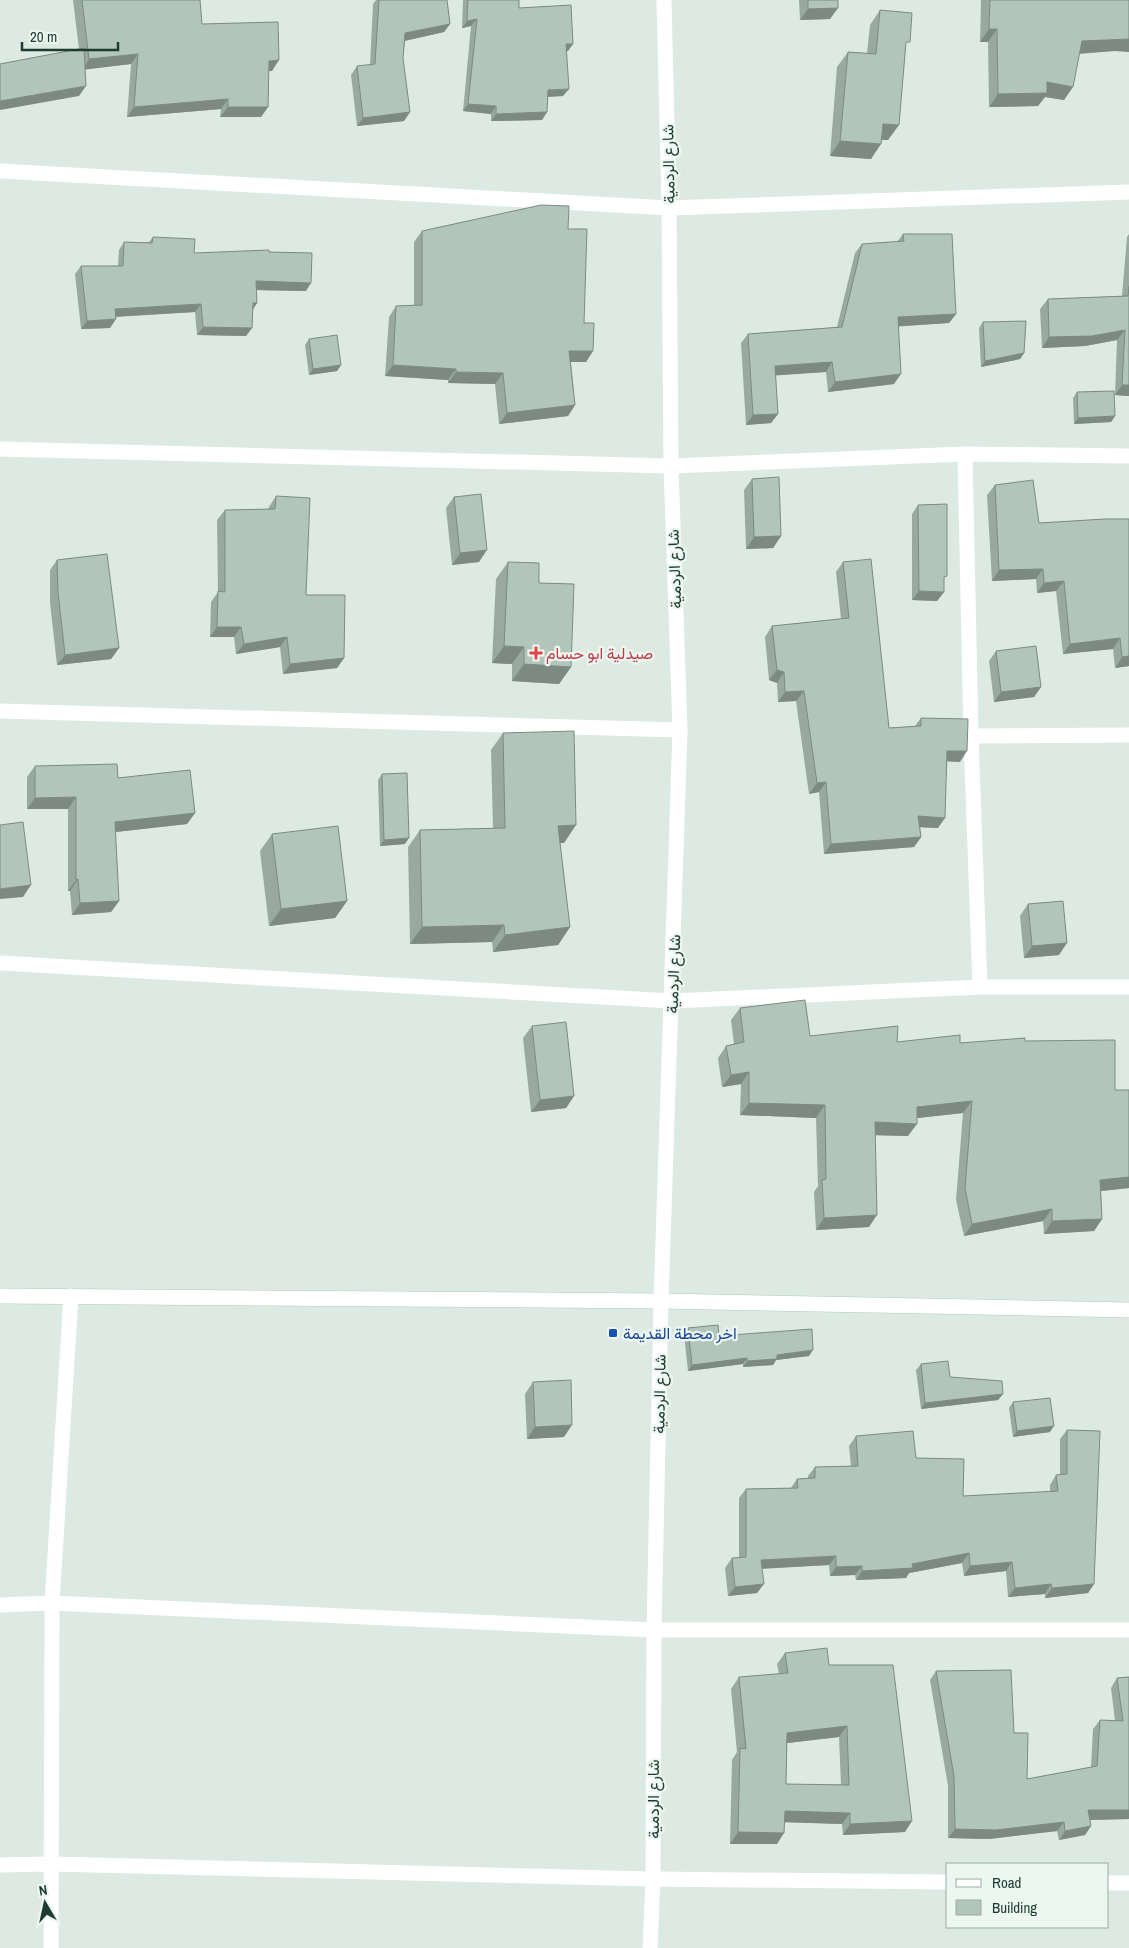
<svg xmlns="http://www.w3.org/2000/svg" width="1129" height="1948" font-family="'Archivo Narrow',Vazirmatn,sans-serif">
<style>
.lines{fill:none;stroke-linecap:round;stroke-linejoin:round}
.secondary-casing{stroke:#afcbbe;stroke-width:16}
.street{stroke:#fff;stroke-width:15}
.secondary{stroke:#fff;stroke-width:15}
.wall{fill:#99a9a1;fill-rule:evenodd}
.shaded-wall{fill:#7d8a83}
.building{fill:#b2c5bb;stroke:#7d8a83;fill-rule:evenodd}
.health-dot{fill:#e0444e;stroke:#edf7f1;stroke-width:2}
.transit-dot{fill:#1a4fb4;stroke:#edf7f1;stroke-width:2}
.labels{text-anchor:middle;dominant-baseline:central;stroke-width:4.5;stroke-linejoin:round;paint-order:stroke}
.street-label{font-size:16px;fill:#1d3b30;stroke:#edf7f1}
.health-label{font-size:16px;fill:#be3a42;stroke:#edf7f1;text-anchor:start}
.transit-label{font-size:16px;fill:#164399;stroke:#edf7f1;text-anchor:start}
</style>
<rect width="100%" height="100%" fill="#dceae3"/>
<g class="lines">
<!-- secondary casing -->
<g class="secondary-casing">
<polyline id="secondary" points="0,1296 661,1301 1129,1310"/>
</g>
<!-- street -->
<g class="street">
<polyline points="0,171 669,208 1129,192"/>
<polyline points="0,449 671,466 965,454 1129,456"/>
<polyline points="965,454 971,736 980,987"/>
<polyline points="0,711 680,730"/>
<polyline points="971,736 1129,735"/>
<polyline points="0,963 672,1001 980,987 1129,987"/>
<polyline points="0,1605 52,1603 654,1630 1129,1630"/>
<polyline points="0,1865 52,1864 653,1879 948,1882"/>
<polyline points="1108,1883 1129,1883"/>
<polyline points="51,1948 52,1603 71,1296"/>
<polyline points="650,1948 653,1879 654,1630 661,1301 680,730 671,466 669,208 664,0"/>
</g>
<!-- secondary -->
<use href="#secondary" class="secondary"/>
</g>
<!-- wall -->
<g class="wall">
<polygon points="73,0 200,0 202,24 272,71 269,71 268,107 261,117 220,117 221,109 127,117 131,64 85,69 79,96 79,49"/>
<polygon points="376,0 447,0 450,24 444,32 405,41 403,58 410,112 404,121 357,126 351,75 357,66 370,65 373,4"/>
<polygon points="463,0 519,0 519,8 573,44 568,51 567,51 563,96 547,97 547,112 542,120 491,121 491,114 463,111 471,26 462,28"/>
<polygon points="799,0 838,0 830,19 800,20"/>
<polygon points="981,0 1129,0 1114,51 1079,54 1064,100 1045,97 1038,106 989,107 988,42 980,42"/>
<polygon points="880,10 906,47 888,140 882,140 871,159 830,156 837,67 848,52 867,53 870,25"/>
<polygon points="568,229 584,323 593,351 586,362 571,362 575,405 568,416 499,424 495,384 448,383 448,380 385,376 389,317 396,306 414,305 414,242 422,231"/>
<polygon points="903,234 956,314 949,323 899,326 894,384 828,392 826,372 775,375 778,414 771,423 746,425 741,343 748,334 837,327 855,253 862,244 897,242"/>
<polygon points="1129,234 1129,396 1115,395 1117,340 1085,346 1042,348 1040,309 1048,299 1122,296 1127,237"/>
<polygon points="153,237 194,253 269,252 306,291 256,290 257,303 253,310 252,328 246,336 197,335 195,312 116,317 110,328 81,329 75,274 81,266 118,266 119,250 124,242 149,242"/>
<polygon points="983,322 1024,353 1020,359 981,367 979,328"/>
<polygon points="309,339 341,365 337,371 309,375 305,345"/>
<polygon points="1077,392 1115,416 1111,422 1074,424 1073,398"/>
<polygon points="752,479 781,536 773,548 746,549 744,490"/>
<polygon points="995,485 1039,523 1105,519 1129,666 1115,668 1113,649 1063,654 1056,591 1037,593 1036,579 992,581 987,495"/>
<polygon points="276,496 306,595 344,658 337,668 283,674 280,647 236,654 234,637 210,637 211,602 218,592 217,520 225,510 268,509 269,507"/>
<polygon points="454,497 479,562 452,565 446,508"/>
<polygon points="918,505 944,581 944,592 937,601 912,600 912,514"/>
<polygon points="57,560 119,648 111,659 57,665 50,603 50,570"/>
<polygon points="508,562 539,583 571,667 559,684 512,681 512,664 492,663 496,579"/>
<polygon points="843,562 889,728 915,726 921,718 960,762 947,761 938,828 920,827 921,837 914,847 824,854 819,792 809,794 796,701 778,702 777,683 769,680 765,637 772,626 841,619 836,572"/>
<polygon points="996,651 1041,687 1034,697 994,702 989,661"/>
<polygon points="503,733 564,843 560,843 570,927 558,945 493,952 492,942 410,944 408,847 420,830 493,828 491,750"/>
<polygon points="35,766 118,778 195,813 187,824 115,832 119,901 111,912 72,915 70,891 68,891 68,809 27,809 27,777"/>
<polygon points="382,774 405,844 380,846 378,780"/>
<polygon points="272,834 347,901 335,918 269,926 260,851"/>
<polygon points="1028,904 1059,955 1024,958 1020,916"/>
<polygon points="740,1008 810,1036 897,1042 960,1043 1025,1041 1115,1090 1129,1090 1129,1188 1101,1191 1102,1219 1094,1231 1044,1234 1043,1221 964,1236 956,1200 963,1113 917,1118 908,1136 875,1135 869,1227 816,1230 814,1192 818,1186 816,1118 740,1115 741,1084 722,1087 718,1058 726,1046 734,1044 731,1020"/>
<polygon points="532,1026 574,1096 566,1108 531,1112 523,1038"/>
<polygon points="688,1328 719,1336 809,1356 776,1360 773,1365 743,1367 743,1364 688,1371 684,1334"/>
<polygon points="921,1364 950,1377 1003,1394 998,1400 921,1409 916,1370"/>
<polygon points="533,1382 564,1437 527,1439 525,1394"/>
<polygon points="1013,1402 1050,1432 1013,1437 1009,1408"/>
<polygon points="1067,1430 1094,1584 1088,1593 1045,1598 1045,1594 1008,1597 1006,1571 964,1576 962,1563 909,1573 906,1578 856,1580 855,1575 830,1576 829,1565 762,1569 757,1593 728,1596 725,1568 732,1558 739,1558 739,1498 746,1489 791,1488 797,1479 808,1478 808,1476 815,1467 851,1466 849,1446 856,1436 916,1458 963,1496 1050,1492 1050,1485 1056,1475 1060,1475 1060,1439"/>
<path d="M785 1653 829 1665 905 1832 843 1835 842 1824 785 1822 777 1844H730L732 1760 737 1752 731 1689 739 1677 779 1674 777 1664ZM839 1737 841 1785 786 1784 787 1743Z"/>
<polygon points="936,1671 1014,1733 1027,1779 1091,1767 1093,1729 1100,1720 1115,1721 1111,1688 1117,1678 1129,1677 1129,1819 1090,1820 1091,1826 1085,1835 1059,1840 1057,1831 989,1839 948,1838 948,1786 930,1680"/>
</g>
<!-- shaded-wall -->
<g class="shaded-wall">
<polygon points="838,8 830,19 800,20 808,9"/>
<polygon points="477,19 471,26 462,28 467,21"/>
<polygon points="450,24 444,32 399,42 405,33"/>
<polygon points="989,29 997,29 988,42 980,42"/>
<polygon points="1123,38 1129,39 1129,52 1114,51 1072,54 1082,41"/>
<polygon points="566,44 573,44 568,51 561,52"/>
<polygon points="138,54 131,64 82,70 89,59"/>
<polygon points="279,60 272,71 262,71 269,61"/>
<polygon points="1047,82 1073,87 1064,100 1045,97 1038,106 989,107 998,94"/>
<polygon points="86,86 79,96 0,110 0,101"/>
<polygon points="569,89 563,96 542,97 548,90"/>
<polygon points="228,99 221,109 127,117 134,107"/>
<polygon points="468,104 496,106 491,114 463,111"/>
<polygon points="228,107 268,107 261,117 220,117"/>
<polygon points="410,112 404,121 357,126 363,118"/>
<polygon points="547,112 542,120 491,121 496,114"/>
<polygon points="883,124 899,125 888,140 873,139"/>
<polygon points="840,141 881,144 871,159 830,156"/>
<polygon points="256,281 311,283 306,291 250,290"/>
<polygon points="253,303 257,303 251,311"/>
<polygon points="201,304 195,312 109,317 115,309"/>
<polygon points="956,314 949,323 891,327 898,317"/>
<polygon points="116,319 110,328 81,329 87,321"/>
<polygon points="203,327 252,328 246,336 197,335"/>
<polygon points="1125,330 1117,340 1085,346 1042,348 1049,337"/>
<polygon points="569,351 593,351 586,362 561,362"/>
<polygon points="1024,353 1020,359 981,367 985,361"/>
<polygon points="832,362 826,372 768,376 775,366"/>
<polygon points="341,365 337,371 309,375 313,369"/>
<polygon points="393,365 456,369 448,380 385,376"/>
<polygon points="456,372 503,373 495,384 448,383"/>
<polygon points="901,374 894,384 828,392 835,382"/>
<polygon points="1122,385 1129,385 1129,396 1115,395"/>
<polygon points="575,405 568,416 499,424 507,413"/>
<polygon points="778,414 771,423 746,425 753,415"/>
<polygon points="1115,416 1111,422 1074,424 1078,418"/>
<polygon points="781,536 773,548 746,549 754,537"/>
<polygon points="487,550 479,562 452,565 460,553"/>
<polygon points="1043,569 1036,579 992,581 999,570"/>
<polygon points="1064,581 1056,591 1037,593 1044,583"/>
<polygon points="919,591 944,592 937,601 912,600"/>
<polygon points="217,627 241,627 234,637 210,637"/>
<polygon points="287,637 280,647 236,654 244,644"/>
<polygon points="1120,638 1113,649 1063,654 1070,644"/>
<polygon points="504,646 524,647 512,664 492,663"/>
<polygon points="119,648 111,659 57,665 65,655"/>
<polygon points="1129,656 1129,666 1115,668 1122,657"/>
<polygon points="344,658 337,668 283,674 290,664"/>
<polygon points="524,664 571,667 559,684 512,681"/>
<polygon points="777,670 784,672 777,683 769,680"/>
<polygon points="1041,687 1034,697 994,702 1001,692"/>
<polygon points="804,691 796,701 778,702 785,692"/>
<polygon points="947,751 967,751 960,762 940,761"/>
<polygon points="826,782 819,792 809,794 817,783"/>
<polygon points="76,797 68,809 27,809 35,798"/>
<polygon points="195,813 187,824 107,833 115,822"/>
<polygon points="918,816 945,818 938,828 911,827"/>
<polygon points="576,825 564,843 546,843 558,826"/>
<polygon points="921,837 914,847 824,854 831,844"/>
<polygon points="409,838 405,844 380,846 384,840"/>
<polygon points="78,879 70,891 68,891 76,880"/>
<polygon points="31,885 23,897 0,899 0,889"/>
<polygon points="119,901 111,912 72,915 80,903"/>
<polygon points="347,901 335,918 269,926 281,909"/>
<polygon points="504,925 492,942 410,944 422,927"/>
<polygon points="570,927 558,945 493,952 505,935"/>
<polygon points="1067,943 1059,955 1024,958 1032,946"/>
<polygon points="749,1072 741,1084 722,1087 731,1075"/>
<polygon points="574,1096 566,1108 531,1112 540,1100"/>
<polygon points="972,1101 963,1113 909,1119 917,1107"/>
<polygon points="749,1103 825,1105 816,1118 740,1115"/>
<polygon points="875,1122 917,1124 908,1136 866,1135"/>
<polygon points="1129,1177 1129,1188 1092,1192 1100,1180"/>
<polygon points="1052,1209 1043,1221 964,1236 972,1224"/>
<polygon points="877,1215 869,1227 816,1230 824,1218"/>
<polygon points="1102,1219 1094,1231 1044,1234 1052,1221"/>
<polygon points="813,1350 809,1356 776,1360 773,1365 743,1367 747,1361 777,1355"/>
<polygon points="747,1358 743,1364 688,1371 692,1365"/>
<polygon points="1003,1394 998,1400 921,1409 925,1403"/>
<polygon points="572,1425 564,1437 527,1439 535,1427"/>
<polygon points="1054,1426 1050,1432 1013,1437 1017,1431"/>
<polygon points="969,1553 962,1563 909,1573 906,1578 856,1580 862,1571 912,1564"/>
<polygon points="836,1556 829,1565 755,1569 761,1560"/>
<polygon points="1012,1562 1006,1571 964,1576 970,1566"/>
<polygon points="862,1566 855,1575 830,1576 836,1567"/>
<polygon points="764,1584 757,1593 728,1596 735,1587"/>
<polygon points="1051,1584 1045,1594 1008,1597 1015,1588"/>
<polygon points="1094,1584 1088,1593 1045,1598 1052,1588"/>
<polygon points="847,1726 839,1737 779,1744 787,1733"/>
<polygon points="1088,1810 1129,1810 1129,1819 1082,1820"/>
<polygon points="785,1811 850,1813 842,1824 777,1822"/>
<polygon points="912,1821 905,1832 843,1835 850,1824"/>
<polygon points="1064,1822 1057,1831 989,1839 948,1838 955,1829"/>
<polygon points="1091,1826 1085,1835 1059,1840 1065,1831"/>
<polygon points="738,1832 784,1833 777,1844 730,1844"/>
</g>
<!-- building -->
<g class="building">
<polygon points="82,0 200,0 202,24 278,22 279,60 269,61 268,107 228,107 228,99 134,107 138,54 89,59"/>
<polygon points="379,0 447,0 450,24 405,33 403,58 410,112 363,118 357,66 375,64"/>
<polygon points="468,0 519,0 519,8 571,5 573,44 566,44 569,89 548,90 547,112 496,114 496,106 468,104 477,19 467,21"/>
<polygon points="808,0 838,0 838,8 808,9"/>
<polygon points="990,0 1129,0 1129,39 1082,41 1073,87 1047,82 1047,93 998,94 997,29 989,29"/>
<polygon points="880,10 912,13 910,42 906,42 899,125 883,124 881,144 840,141 848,52 876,54"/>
<polygon points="84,48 86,86 0,101 0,64"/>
<polygon points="541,205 569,206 568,229 587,229 584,323 594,323 593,351 569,351 575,405 507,413 503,373 456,372 456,369 393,365 396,306 422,305 422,231"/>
<polygon points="903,234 952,234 956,314 898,317 901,374 835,382 832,362 775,366 778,414 753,415 748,334 842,327 862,244 904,241"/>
<polygon points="153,237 195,239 194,253 269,250 269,252 312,253 311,283 256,281 257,303 253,303 252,328 203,327 201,304 115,309 116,319 87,321 81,266 123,266 124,242 152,243"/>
<polygon points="1129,286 1129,385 1122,385 1125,330 1092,336 1049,337 1048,299 1128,296"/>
<polygon points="1026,321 1024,353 985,361 983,322"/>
<polygon points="337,335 341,365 313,369 309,339"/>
<polygon points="1114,391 1115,416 1078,418 1077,392"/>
<polygon points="779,477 781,536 754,537 752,479"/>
<polygon points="1033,480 1039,523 1105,519 1129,519 1129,656 1122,657 1120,638 1070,644 1064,581 1044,583 1043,569 999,570 995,485"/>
<polygon points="481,494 487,550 460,553 454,497"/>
<polygon points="276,496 310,498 306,595 345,595 344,658 290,664 287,637 244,644 241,627 217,627 218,591 225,592 225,510 275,509"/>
<polygon points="947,504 947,576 944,577 944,592 919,591 918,505"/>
<polygon points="107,554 119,648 65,655 58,592 57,560"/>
<polygon points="871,559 889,728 921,726 921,718 968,719 967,751 947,751 945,818 918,816 921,837 831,844 826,782 817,783 804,691 785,692 784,672 777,670 772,626 849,618 843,562"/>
<polygon points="508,562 539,563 539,583 574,584 571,667 524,664 524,647 504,646"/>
<polygon points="1036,646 1041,687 1001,692 996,651"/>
<polygon points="574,731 576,825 558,826 570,927 505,935 504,925 422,927 420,830 505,828 503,733"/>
<polygon points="117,764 118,778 190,770 195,813 115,822 119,901 80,903 78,879 76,880 76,797 35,798 35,766"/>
<polygon points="407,773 409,838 384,840 382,774"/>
<polygon points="23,822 31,885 0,889 0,825"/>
<polygon points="338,826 347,901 281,909 272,834"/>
<polygon points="1063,901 1067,943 1032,946 1028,904"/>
<polygon points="805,1000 810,1036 898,1026 897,1042 960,1035 960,1043 1025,1038 1025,1041 1115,1040 1115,1090 1129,1090 1129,1177 1100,1180 1102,1219 1052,1221 1052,1209 972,1224 965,1188 972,1101 917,1107 917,1124 875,1122 877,1215 824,1218 822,1180 826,1179 825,1105 749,1103 749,1072 731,1075 726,1046 744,1042 740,1008"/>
<polygon points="566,1022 574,1096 540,1100 532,1026"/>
<polygon points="718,1325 719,1336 812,1329 813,1350 777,1355 777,1359 747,1361 747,1358 692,1365 688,1328"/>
<polygon points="948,1361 950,1377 1002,1381 1003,1394 925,1403 921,1364"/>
<polygon points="571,1380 572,1425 535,1427 533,1382"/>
<polygon points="1050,1398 1054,1426 1017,1431 1013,1402"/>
<polygon points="1067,1430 1100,1431 1094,1584 1052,1588 1051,1584 1015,1588 1012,1562 970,1566 969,1553 912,1564 913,1568 862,1571 862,1566 836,1567 836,1556 761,1560 764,1584 735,1587 732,1558 746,1557 746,1489 798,1488 797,1479 815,1478 815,1467 858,1466 856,1436 913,1431 916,1458 964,1459 963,1496 1058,1491 1056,1475 1067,1474"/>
<path d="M827 1648 829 1665H893L912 1821 850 1824V1813L785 1811 784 1833 738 1832 740 1748 746 1749 739 1677 788 1673 785 1653ZM847 1726 849 1785 786 1784 787 1733Z"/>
<polygon points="1011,1670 1014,1733 1028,1733 1027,1779 1097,1766 1100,1720 1123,1721 1117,1678 1129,1677 1129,1810 1088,1810 1091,1826 1065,1831 1064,1822 996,1830 955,1829 954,1776 936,1671"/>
</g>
<!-- markers -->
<path class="health-dot" d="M533.5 645.5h5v5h5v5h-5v5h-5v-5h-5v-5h5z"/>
<rect class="transit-dot" x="608" y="1328" width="10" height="10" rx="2.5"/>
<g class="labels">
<!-- street labels -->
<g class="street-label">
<text transform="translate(668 164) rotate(-91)">شارع الردمية</text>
<text transform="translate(674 569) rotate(-92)">شارع الردمية</text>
<text transform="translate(673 974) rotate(-88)">شارع الردمية</text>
<text transform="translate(659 1394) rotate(-89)">شارع الردمية</text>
<text transform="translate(653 1799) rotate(-90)">شارع الردمية</text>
</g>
<!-- health labels -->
<g class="health-label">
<text x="546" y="653">صيدلية ابو حسام</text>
</g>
<!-- transit labels -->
<g class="transit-label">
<text x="623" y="1333">اخر محطة القديمة</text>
</g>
</g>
<!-- legend -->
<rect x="946" y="1863" width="162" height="65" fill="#edf7f1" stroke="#9aaca4"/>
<rect x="956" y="1879" width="25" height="8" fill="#ffffff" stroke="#9aaca4"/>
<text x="992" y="1888" font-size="15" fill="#1d3b30">Road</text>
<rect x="956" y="1900" width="25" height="15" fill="#b2c5bb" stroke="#9aaca4"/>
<text x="992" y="1913" font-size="15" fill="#1d3b30">Building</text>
<!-- north arrow -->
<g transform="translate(45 1903) rotate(351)" stroke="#edf7f1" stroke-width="4" paint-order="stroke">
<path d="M0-4L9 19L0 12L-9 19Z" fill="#1d3b30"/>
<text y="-8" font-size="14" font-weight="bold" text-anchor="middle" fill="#1d3b30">N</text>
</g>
<!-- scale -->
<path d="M22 42v8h96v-8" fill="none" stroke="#1d3b30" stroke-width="2.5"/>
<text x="30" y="42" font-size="15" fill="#1d3b30" stroke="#edf7f1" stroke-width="4" paint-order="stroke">20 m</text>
</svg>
